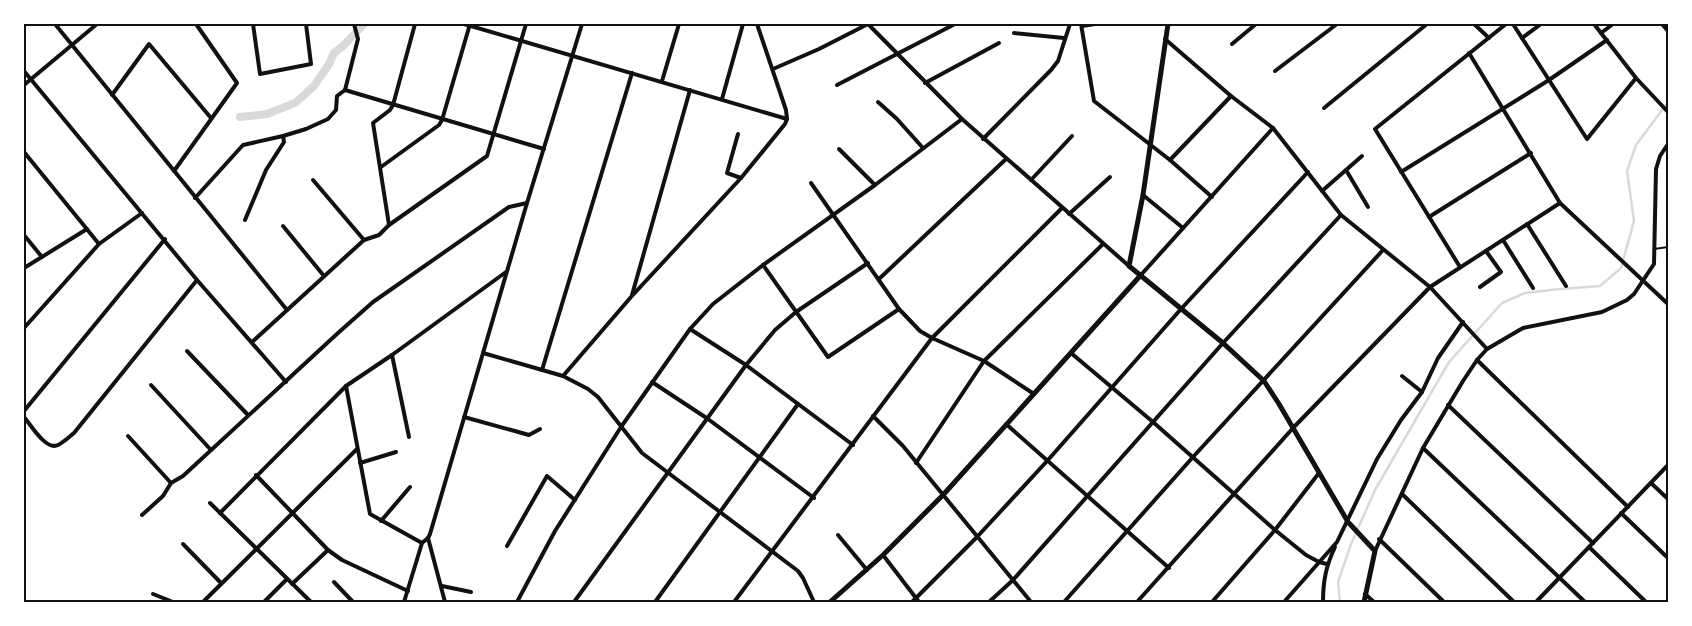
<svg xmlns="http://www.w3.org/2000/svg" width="1692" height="626" font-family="'Asap Condensed',sans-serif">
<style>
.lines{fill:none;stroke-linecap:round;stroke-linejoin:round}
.stream{stroke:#d9d9d9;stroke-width:2.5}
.canal{stroke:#d9d9d9;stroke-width:8}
.service{stroke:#111;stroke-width:2}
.minor{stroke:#111;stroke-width:4}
.tertiary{stroke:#111;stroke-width:5}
.neatline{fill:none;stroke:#111;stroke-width:2}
</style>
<rect width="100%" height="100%" fill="#fff"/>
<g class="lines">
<!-- stream -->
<polyline class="stream" points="1340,602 1338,582 1351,544 1375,490 1449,362 1502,303 1525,293 1560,289 1600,286 1621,268 1634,221 1627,171 1636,145 1668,102"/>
<!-- canal -->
<polyline class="canal" points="240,117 267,114 295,103 314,86 329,64 334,53 343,46 364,24"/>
<!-- service -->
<g class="service">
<polyline points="1667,183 1668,183"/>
<polyline points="1654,249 1668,247"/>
</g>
<!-- minor -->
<g class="minor">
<polyline points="55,24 287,310"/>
<polyline points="253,24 260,74 311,64 306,24"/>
<polyline points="464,24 787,119"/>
<polyline points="868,24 962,119 1129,266"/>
<polyline points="1081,24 1094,101 1170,160 1212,197"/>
<polyline points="1474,24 1489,38"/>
<polyline points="1513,24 1587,139 1636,78"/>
<polyline points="1594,24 1636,78 1668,112"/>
<polyline points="1662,24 1668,31"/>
<polyline points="1082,26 1095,24"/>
<polyline points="1014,33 1064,38"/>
<polyline points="1601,33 1613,24"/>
<polyline points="1522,38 1541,24"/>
<polyline points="1165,39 1231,96 1273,128 1341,215 1430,287 1487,349"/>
<polyline points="1232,44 1256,24"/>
<polyline points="1469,53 1560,203 1668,304"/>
<polyline points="773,69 819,49 868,24"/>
<polyline points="24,71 197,280 286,382"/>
<polyline points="1275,71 1337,24"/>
<polyline points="662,81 679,24"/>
<polyline points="925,83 999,43"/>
<polyline points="24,85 97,24"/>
<polyline points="837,85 955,24"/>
<polyline points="345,90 544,149"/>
<polyline points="345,90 358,39 354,24"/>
<polyline points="112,95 149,44 211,118"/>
<polyline points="722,99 743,24"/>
<polyline points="878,102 897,119 923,148"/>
<polyline points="1324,108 1427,24"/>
<polyline points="738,134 727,173 741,178"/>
<polyline points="983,139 1051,70 1058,61 1070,24"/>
<polyline points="839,149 875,185"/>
<polyline points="24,152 99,244"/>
<polyline points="1170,160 1231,96"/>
<polyline points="381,167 439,125 442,120 470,24"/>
<polyline points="1346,170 1368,207"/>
<polyline points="174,171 237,83 196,24"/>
<polyline points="1401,172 1549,80 1607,40"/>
<polyline points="313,180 364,240"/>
<polyline points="1031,180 1072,136"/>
<polyline points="811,183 899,309 920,331 932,338 984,361 1034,394"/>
<polyline points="1322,191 1362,156"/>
<polyline points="1143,195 1183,228"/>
<polyline points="195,198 243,145 283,136 306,129 328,119 336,110 337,96 345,90"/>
<polyline points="1069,214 1110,177"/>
<polyline points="1429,217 1531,153"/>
<polyline points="245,220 266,170 284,142 283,136"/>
<polyline points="1527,224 1566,286"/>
<polyline points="389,225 373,123 390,110 393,105 415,24"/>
<polyline points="283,226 324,276"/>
<polyline points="24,235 42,257"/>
<polyline points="1503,240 1533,288"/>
<polyline points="763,265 828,357 899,309"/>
<polyline points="1460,267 1375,129 1506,24"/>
<polyline points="24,268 87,229"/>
<polyline points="1140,276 1273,128"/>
<polyline points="879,279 1006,159"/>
<polyline points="1480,287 1501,272 1486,251"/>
<polyline points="632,295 690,90"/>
<polyline points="24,328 99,244 142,213"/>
<polyline points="690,329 746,365 853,445"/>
<polyline points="252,342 364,240 379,235 389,225 487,156 526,24"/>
<polyline points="187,351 248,415"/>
<polyline points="483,353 563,376 588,389 598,397 642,453 798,571 803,578 814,602"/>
<polyline points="1071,353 1153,422 1275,530 1306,555 1319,562 1327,564"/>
<polyline points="392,355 409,437"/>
<polyline points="1477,360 1628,507"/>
<polyline points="542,370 632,73"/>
<polyline points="563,376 631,297 741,178 785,124 787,119 786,110 757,24"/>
<polyline points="1402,376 1422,392"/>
<polyline points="652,382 708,419 814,498"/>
<polyline points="151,385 211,450"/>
<polyline points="346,386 370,514 422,543"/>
<polyline points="1448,405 1593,543"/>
<polyline points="24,411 165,239"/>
<polyline points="873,416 903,446 1031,602"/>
<path d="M24 417C31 425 46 451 58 445 64 442 69 437 74 433L197 280"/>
<polyline points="464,417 529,435 540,429"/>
<polyline points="1006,424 1169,568"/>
<polyline points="128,436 171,483"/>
<polyline points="1423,448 1585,602"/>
<polyline points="360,463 396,452"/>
<polyline points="916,463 984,361 1103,244"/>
<polyline points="256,475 328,550 342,560 408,591"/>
<polyline points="1651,483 1668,499"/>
<polyline points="1402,494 1514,602"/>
<polyline points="210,503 311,602"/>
<polyline points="220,513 346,386 392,355 506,272"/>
<polyline points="1621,513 1668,558"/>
<polyline points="142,515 163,496 171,483 183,476 338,333 373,302 509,207 527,203"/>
<polyline points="381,521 410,487"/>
<polyline points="838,535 867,570"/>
<polyline points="428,538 445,602"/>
<polyline points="1379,539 1444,602"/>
<polyline points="183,544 221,583"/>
<polyline points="507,546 547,476 575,500"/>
<polyline points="1589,547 1646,602"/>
<polyline points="1375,551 1423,448 1463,381 1477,360 1487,349 1523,328 1602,312 1627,300 1634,294 1654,264 1656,169 1660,156 1668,144"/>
<polyline points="883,555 919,602"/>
<polyline points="334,582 353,602"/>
<polyline points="292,584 328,550"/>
<polyline points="442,586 471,592"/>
<polyline points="153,594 173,602"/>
<polyline points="1365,594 1374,602"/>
<polyline points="203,602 357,449"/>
<polyline points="264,602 287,579"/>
<polyline points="404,602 422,543 428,538 430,534 527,203 582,24"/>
<polyline points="517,602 555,531 621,427 690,329 713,304 763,265 875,185 962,119"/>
<polyline points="574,602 746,365 775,330 796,312 868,263"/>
<polyline points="655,602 798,404"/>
<polyline points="734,602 932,338 1062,208"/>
<polyline points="912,602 977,537 1048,460 1181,309 1308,172"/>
<polyline points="989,602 1013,580 1223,343 1341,215"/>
<polyline points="1064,602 1193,457 1383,250"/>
<polyline points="1137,602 1293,428 1430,287 1560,203"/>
<polyline points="1212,602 1275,530 1319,473"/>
<polyline points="1284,602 1337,542 1377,459 1401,420 1422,392 1438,358 1463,322"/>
<path d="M1323 602C1323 581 1326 566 1335 547"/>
<polyline points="1536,602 1668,465"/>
</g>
<!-- tertiary -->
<g class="tertiary">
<polyline points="1168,24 1143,195 1129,266 1223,343 1264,381 1279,404 1348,522 1375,551 1364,602"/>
<polyline points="830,602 883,555 943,495 1140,276"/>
</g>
</g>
<!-- border -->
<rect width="1692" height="626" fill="none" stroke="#ffffff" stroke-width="50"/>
<rect x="25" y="25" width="1642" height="576" class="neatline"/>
</svg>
